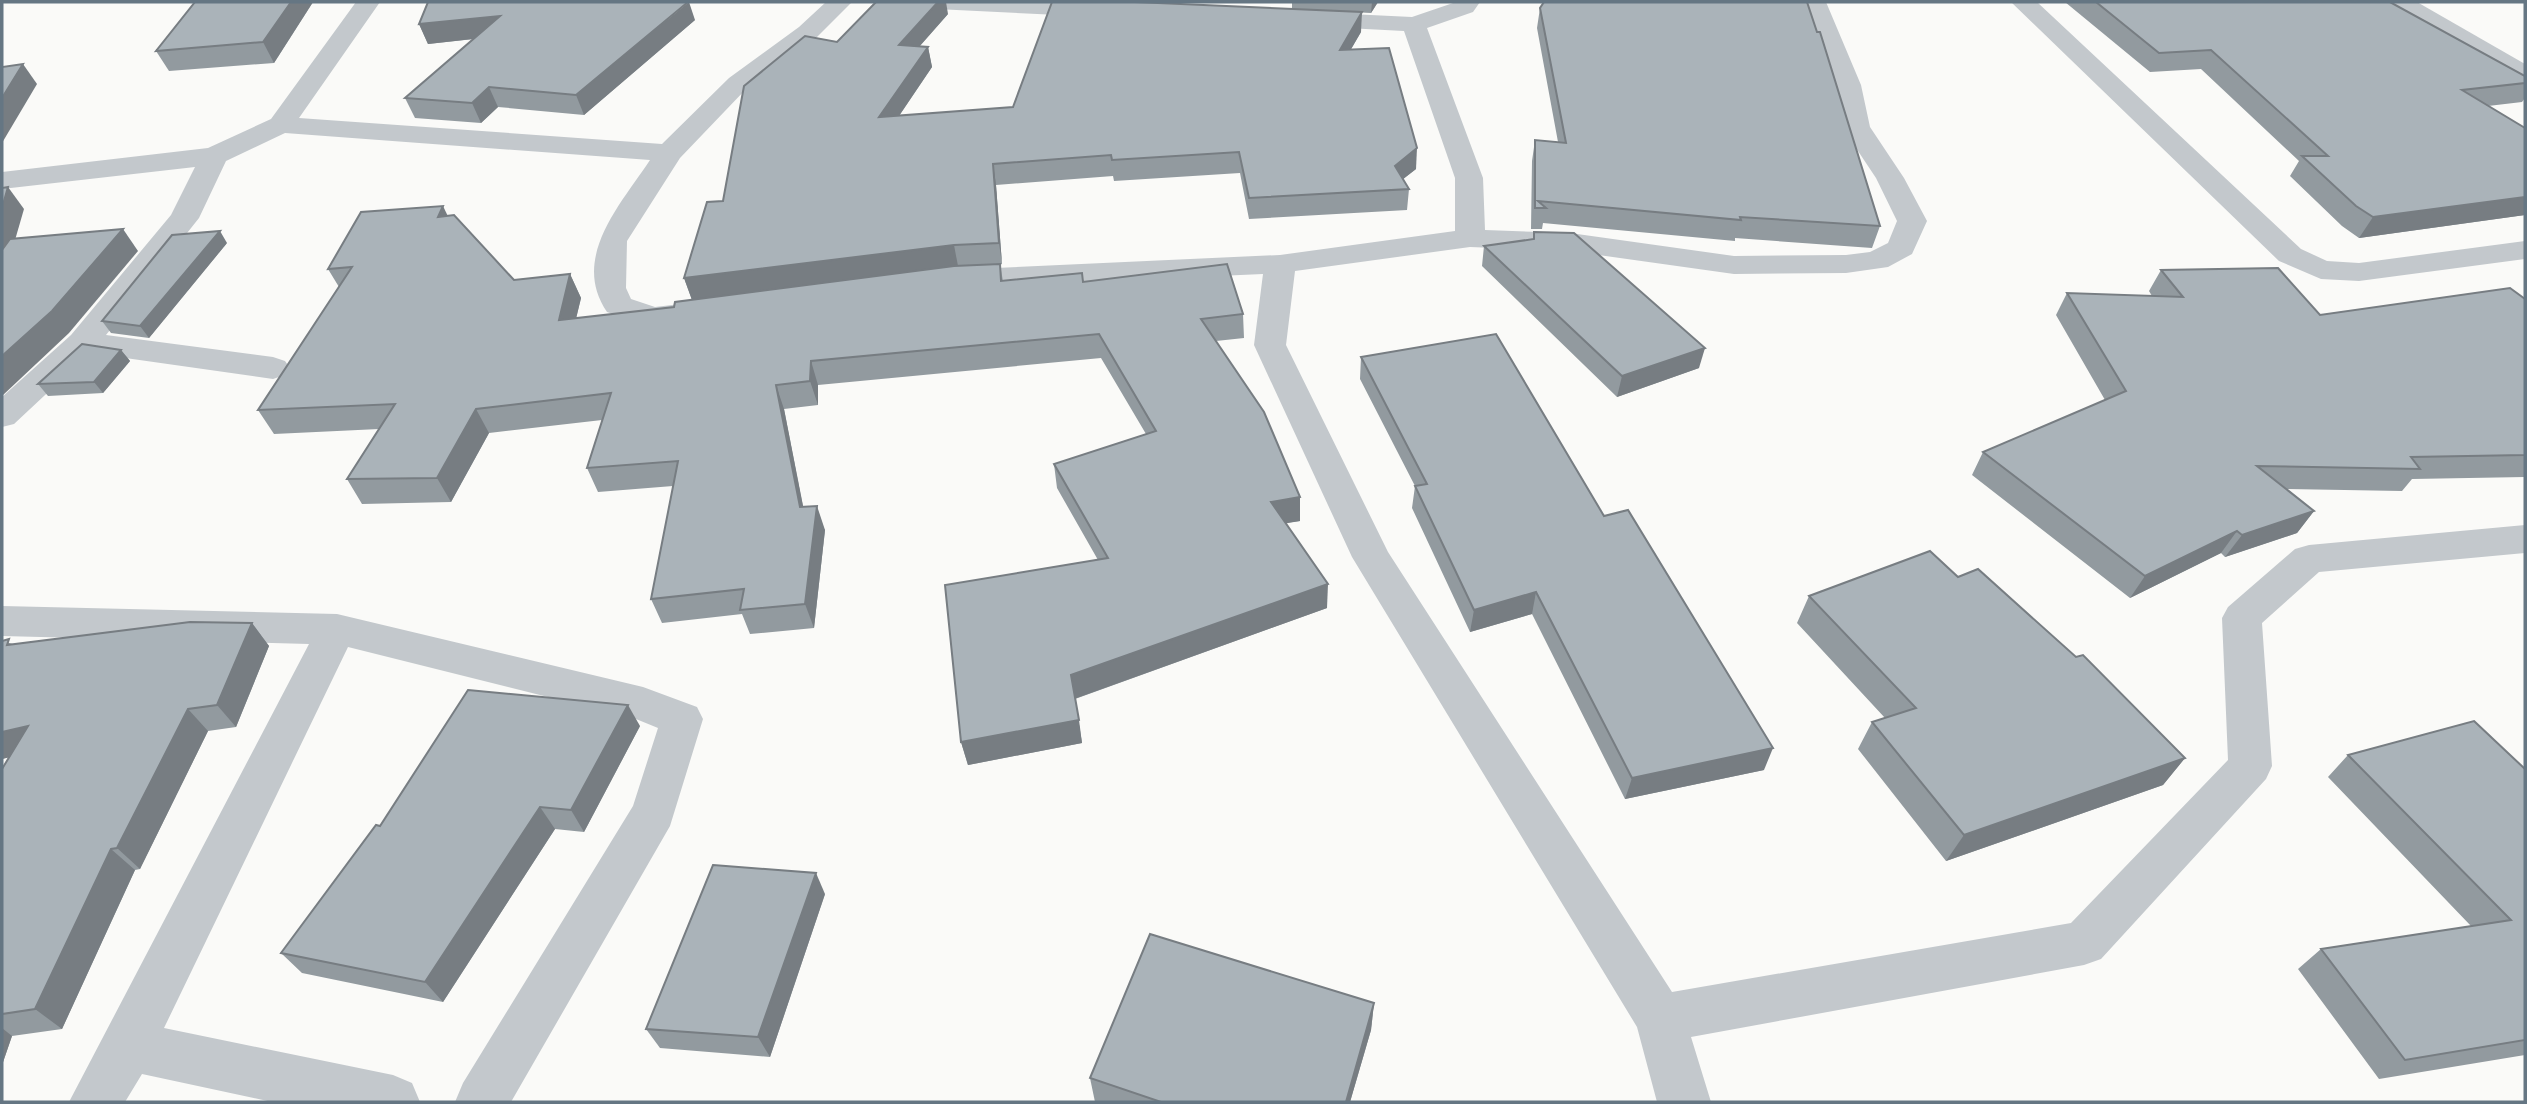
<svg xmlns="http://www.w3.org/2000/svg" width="2527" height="1104" font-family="Helvetica,sans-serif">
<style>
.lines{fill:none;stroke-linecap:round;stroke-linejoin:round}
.street{fill:#c3c8cc;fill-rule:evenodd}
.wall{fill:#929a9f}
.shaded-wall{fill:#777d82}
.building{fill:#aab3b9;stroke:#777d82;stroke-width:2}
</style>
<rect width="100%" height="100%" fill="#fafaf8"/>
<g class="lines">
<!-- street -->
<g class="street">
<path d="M356 2H380L299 118 662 144 729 78 799 27 826 2H852L817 37 747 88 680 158 627 241 626 288 631 299 655 307 689 303 700 306 705 313 700 320C662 329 643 324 607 312 570 258 621 204 650 160L285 133 226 161 199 218 106 335 273 357 285 361 290 368 285 375 273 379 90 353 14 424 2 427V397L71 335 171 215 195 167 2 189V172L208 148 271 119Z"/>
<polygon points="924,2 1079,2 1109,5 1113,10 1109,15 1101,17 936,9 928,7"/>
<polygon points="1456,2 1480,2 1473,12 1427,28 1483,178 1485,230 1570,233 1734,256 1846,255 1870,252 1888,243 1897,221 1876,178 1842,127 1835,85 1802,2 1826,2 1861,85 1870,127 1904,178 1927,221 1912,254 1888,267 1846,273 1734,274 1570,251 1470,247 1295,271 1286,345 1388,552 1672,992 2071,923 2228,760 2222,618 2228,607 2295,549 2309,545 2525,525 2525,553 2319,572 2262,623 2272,766 2266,779 2101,959 2084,965 1691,1037 1711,1102 1657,1102 1637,1027 1352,557 1254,345 1263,274 950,288 939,286 934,279 939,272 950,270 1280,255 1455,231 1455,178 1404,31 1308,26 1299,24 1296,19 1299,14 1308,12 1412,17"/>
<polygon points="2011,2 2037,2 2301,249 2327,261 2359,263 2525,241 2525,259 2359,281 2321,279 2279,261"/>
<polygon points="2388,2 2417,2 2525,64 2525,83 2516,80 2392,7"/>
<polygon points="2,606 337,614 643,687 697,707 703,719 670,826 511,1102 455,1102 463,1083 633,806 658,728 636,719 348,647 164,1028 393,1075 412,1083 420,1102 272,1102 142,1074 125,1102 69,1102 309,644 2,636"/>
</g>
</g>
<!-- wall -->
<g class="wall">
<polygon points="195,2 313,2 274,63 169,71 156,51"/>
<polygon points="1292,2 1378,2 1371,13 1292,9"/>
<polygon points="2065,2 2393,2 2392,3 2525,76 2525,98 2522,102 2488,106 2525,128 2525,215 2359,238 2342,226 2290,176 2299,161 2201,69 2150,72"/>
<polygon points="1540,8 1880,226 1872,248 1735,238 1735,241 1543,223 1542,229 1531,229 1532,161 1535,140 1558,142 1537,28"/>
<polygon points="948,14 919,47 928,47 932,67 899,116 1013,107 1361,32 1351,49 1416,169 1403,179 1409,189 1407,210 1249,219 1240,173 1114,181 1113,176 996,185 1002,264 1000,265 1003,281 1083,282 1243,314 1244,338 1216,341 1300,497 1300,521 1285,523 1327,608 1075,699 1082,743 968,765 961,742 1098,560 1057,488 1054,464 1146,434 1101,358 818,385 818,405 784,409 803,507 825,530 814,628 750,634 742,614 662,623 651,599 673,486 598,492 587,468 602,420 489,433 451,502 362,504 347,479 379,429 274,434 258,410 339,287 328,269 448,216 514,280 570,274 581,298 576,318 674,307 692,300 684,278 723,201 837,42"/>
<polygon points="695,20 584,115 498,107 481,123 415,118 405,98 474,39 428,44 419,24"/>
<polygon points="1534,232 1699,368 1617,397 1482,266 1484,246 1533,239"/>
<polygon points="227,243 149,338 111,333 102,321"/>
<polygon points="2161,270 2320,315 2525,299 2525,477 2412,479 2402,491 2287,489 2314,511 2297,533 2225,557 2221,553 2130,598 1972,475 1983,452 2105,400 2056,315 2067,293 2152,296 2149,291"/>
<polygon points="121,350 130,361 103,393 48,396 38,384"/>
<polygon points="1361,357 1604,516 1764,770 1625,799 1532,614 1470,632 1412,508 1415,486 1360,379"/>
<polygon points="1958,577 2185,758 2163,785 1946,861 1858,749 1872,722 1885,718 1797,623 1809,596"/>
<polygon points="252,623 269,646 236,727 208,731 140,869 135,870 62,1029 12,1036 2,1065 2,769 9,757 2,759 2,641 13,644"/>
<polygon points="640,726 584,832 555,829 443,1002 302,973 281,953 380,826"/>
<polygon points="2348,755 2525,769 2525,1055 2379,1079 2298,969 2321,949 2471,926 2328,777"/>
<polygon points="825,894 770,1057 660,1048 646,1029"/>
<polygon points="1374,1003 1371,1030 1350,1102 1095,1102 1090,1078"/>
</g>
<!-- shaded-wall -->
<g class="shaded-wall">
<polygon points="291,2 313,2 274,63 263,42"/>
<polygon points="689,2 695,20 584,115 576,95"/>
<polygon points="938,2 946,2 948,14 903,65 899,45"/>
<polygon points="1372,2 1378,2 1371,13"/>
<polygon points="1362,12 1361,32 1339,70 1340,50"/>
<polygon points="500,16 508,35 428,44 419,24"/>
<polygon points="928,47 932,67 884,138 879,117"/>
<polygon points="23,64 37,84 2,143 2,98"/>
<polygon points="489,87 498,107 481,123 472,103"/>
<polygon points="1417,148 1416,169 1393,187 1395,166"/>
<polygon points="993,164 996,185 1002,264 999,243"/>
<polygon points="8,187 24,209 2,285 2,208"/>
<polygon points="2525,197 2525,215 2359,238 2373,217"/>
<polygon points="443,206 454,229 438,217"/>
<polygon points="123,229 138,251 69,333 2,396 2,356"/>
<polygon points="220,231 227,243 149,338 140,326"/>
<polygon points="954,245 958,266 692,300 684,278"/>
<polygon points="570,274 581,298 570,344 559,320"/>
<polygon points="1705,348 1699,368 1617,397 1622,376"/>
<polygon points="121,350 130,361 103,393 94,382"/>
<polygon points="811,361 818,385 818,405 810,381"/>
<polygon points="776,385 784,409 808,531 800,507"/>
<polygon points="476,409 489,433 451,502 437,478"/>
<polygon points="1300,497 1300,521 1270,526 1271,502"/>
<polygon points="817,506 825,530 814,628 805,604"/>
<polygon points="2314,511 2297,533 2225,557 2242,535"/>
<polygon points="2237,531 2221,553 2130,598 2145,576"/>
<polygon points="1328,584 1327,608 1074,699 1071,675"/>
<polygon points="1536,592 1532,614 1470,632 1474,610"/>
<polygon points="252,623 269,646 236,727 217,705"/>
<polygon points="628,705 640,726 584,832 571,810"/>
<polygon points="188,709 208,731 140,869 117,848"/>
<polygon points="1079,720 1082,743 968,765 961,742"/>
<polygon points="28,726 51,748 2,759 2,732"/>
<polygon points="1773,748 1764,770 1625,799 1632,778"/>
<polygon points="2185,758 2163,785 1946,861 1964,835"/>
<polygon points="540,807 555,829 443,1002 425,982"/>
<polygon points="111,849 135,870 62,1029 35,1009"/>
<polygon points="816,873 825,894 770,1057 758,1037"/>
<polygon points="1374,1003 1371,1030 1350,1102 1346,1102"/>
<polygon points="2,1028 12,1036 2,1065"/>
</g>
<!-- building -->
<g class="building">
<polygon points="195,2 291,2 263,42 156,51"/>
<polygon points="428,2 688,2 576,95 489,87 472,103 405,98 500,16 419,24"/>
<polygon points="876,2 938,2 899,45 928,47 879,117 1013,107 1052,2 1135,2 1362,12 1340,50 1389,48 1417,148 1395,166 1409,189 1249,198 1239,152 1112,160 1111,155 993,164 999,243 954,245 684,278 707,202 723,201 744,86 805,36 837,42"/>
<polygon points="1544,2 1807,2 1817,32 1820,32 1880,226 1740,217 1741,220 1538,201 1546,208 1535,208 1535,140 1566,143 1540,8"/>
<polygon points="2096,2 2390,2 2525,76 2525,83 2462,90 2525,128 2525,197 2373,217 2356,206 2302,156 2328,156 2211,50 2159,53"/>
<polygon points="23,64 2,98 2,67"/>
<polygon points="8,187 2,208 2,188"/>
<polygon points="443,206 438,217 454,215 514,280 570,274 559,320 674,307 675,302 954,266 1000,264 1001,281 1082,273 1083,282 1227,264 1243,314 1201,319 1264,412 1300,497 1271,502 1328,584 1071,675 1079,720 961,742 945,585 1108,558 1054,464 1156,431 1099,334 811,361 810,381 776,385 800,507 817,506 805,604 740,610 744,589 651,599 678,461 587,468 611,393 476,409 437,478 347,479 395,404 258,410 352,267 328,269 361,212"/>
<polygon points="123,229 52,311 2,356 2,250 10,239"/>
<polygon points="220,231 140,326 102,321 172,235"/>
<polygon points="1534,232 1574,233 1705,348 1622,376 1484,246 1534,239"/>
<polygon points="2278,268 2320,315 2510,288 2525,299 2525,455 2411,457 2420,469 2257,466 2314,511 2242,535 2237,531 2145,576 1983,452 2126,391 2067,293 2183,297 2161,270"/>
<polygon points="1496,334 1604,516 1628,510 1773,748 1632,778 1536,592 1474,610 1415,486 1427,484 1361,357"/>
<polygon points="82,344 121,350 94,382 38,384"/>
<polygon points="1930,551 1958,577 1978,569 2076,657 2083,655 2185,758 1964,835 1872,722 1916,708 1809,596"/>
<polygon points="190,622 252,623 217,705 188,709 117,848 111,849 35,1009 2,1014 2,769 28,726 2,732 2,641 9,639 7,645"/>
<polygon points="468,690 628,705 571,810 540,807 425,982 281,953 376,825 380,826"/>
<polygon points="2474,721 2525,769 2525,1040 2405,1060 2321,949 2511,920 2348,755"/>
<polygon points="713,865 816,873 758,1037 646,1029"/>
<polygon points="1150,934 1374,1003 1346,1102 1161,1102 1090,1078"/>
</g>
<!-- border -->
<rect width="2527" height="1104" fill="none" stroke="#657683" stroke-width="7"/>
</svg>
